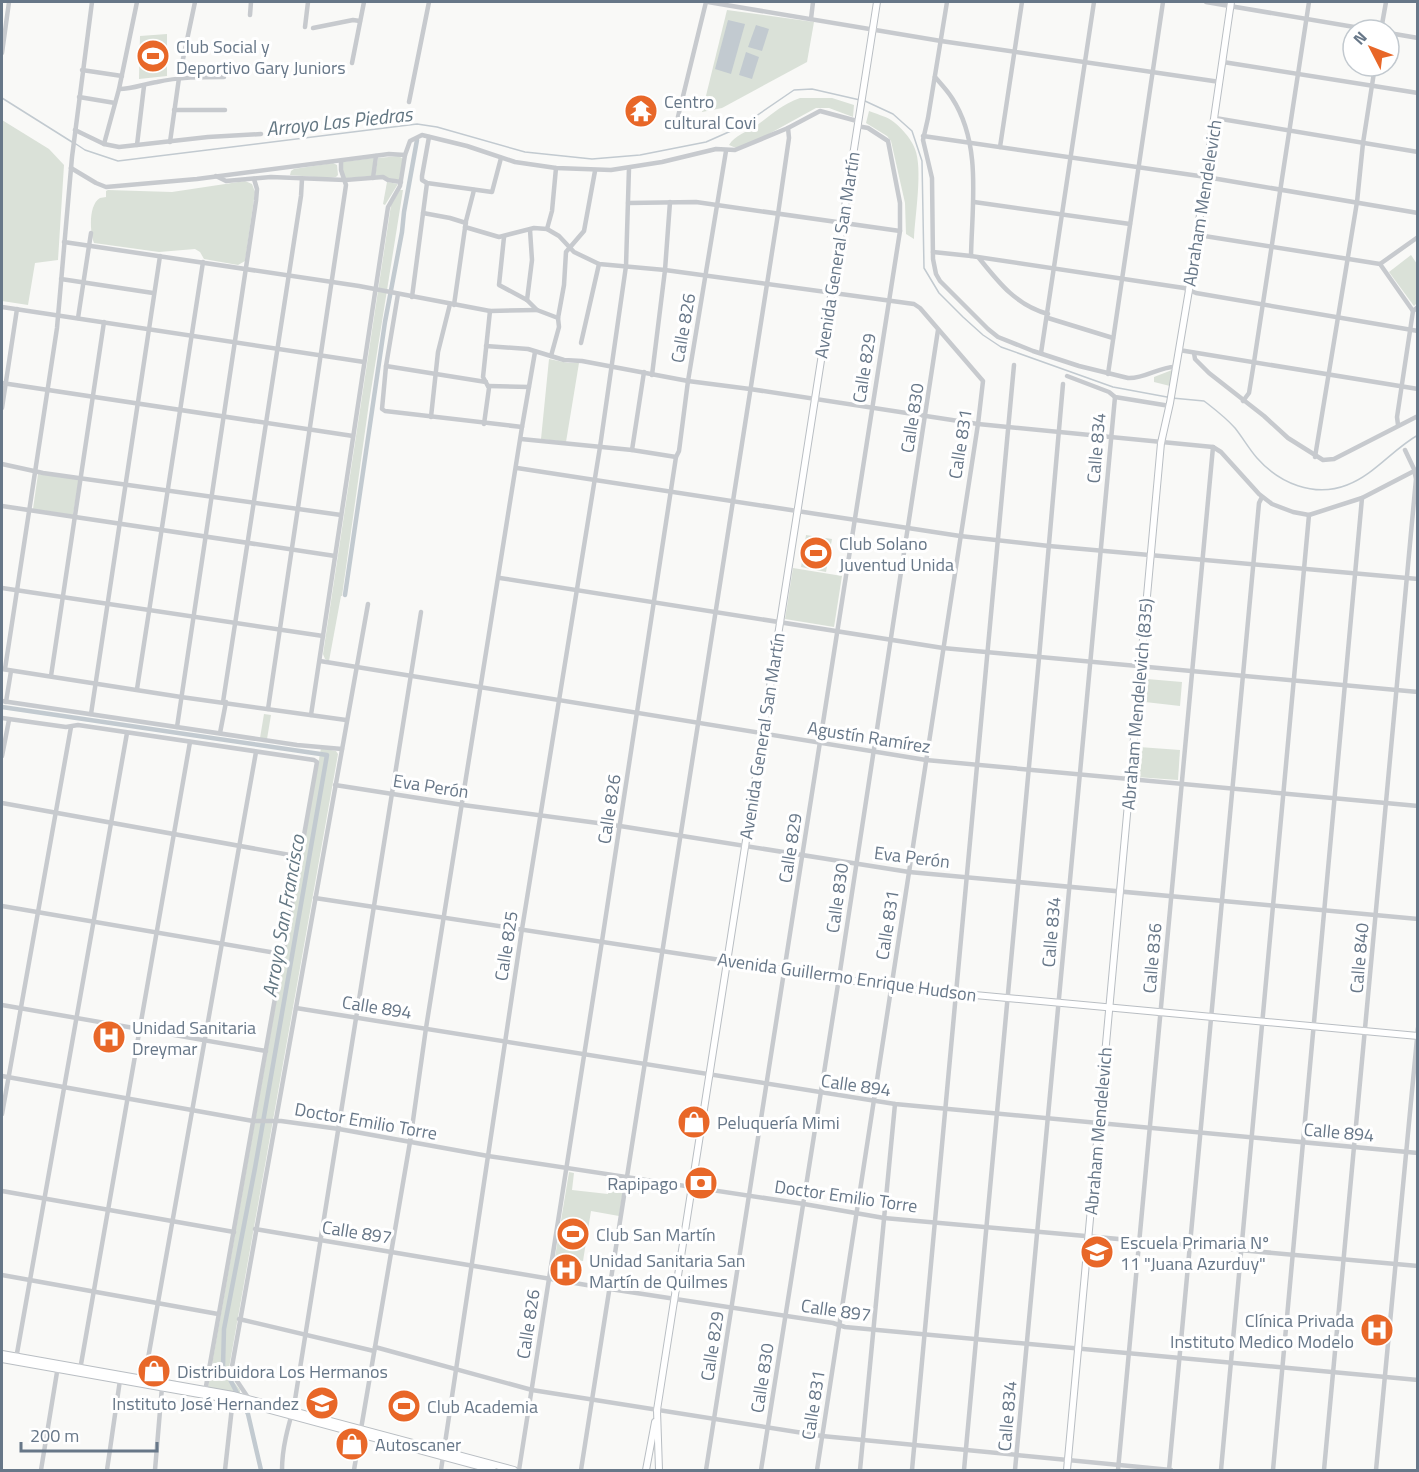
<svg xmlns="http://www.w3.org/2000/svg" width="1419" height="1472" font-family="'Titillium Web',sans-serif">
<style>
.green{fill:#dae1d8}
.water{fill:#c2cad0}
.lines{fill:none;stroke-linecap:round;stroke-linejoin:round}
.stream{stroke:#c2cad0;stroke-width:1.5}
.canal{stroke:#c2cad0;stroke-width:4.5}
.secondary-casing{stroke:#b9bec3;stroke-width:8}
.street{stroke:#c7cace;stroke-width:4.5}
.secondary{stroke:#fff;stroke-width:6}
.labels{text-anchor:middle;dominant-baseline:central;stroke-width:6;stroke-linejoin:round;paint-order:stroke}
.poi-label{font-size:18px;fill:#677788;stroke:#fff;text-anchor:start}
.street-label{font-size:18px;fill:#677788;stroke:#fff}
.water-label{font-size:20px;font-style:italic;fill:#637783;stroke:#fff}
</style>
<rect width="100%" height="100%" fill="#f9f9f7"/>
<!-- green -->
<g class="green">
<polygon points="727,10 814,22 807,62 722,108 702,112"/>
<polygon points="167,34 167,76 139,79 140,36"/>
<path d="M800 98H832L854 105 853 117 829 108H816L756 141 736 148 729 145C735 135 747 132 756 126 773 114 779 106 800 98Z"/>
<path d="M869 111C876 114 885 116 891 120 900 126 911 138 915 149 923 169 915 216 914 239L906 234 905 203 891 141 887 136 866 123Z"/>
<polygon points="2,120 49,149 64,165 58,260 35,263 28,305 2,301"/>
<polygon points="399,156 403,159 399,180 375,176 378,158"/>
<polygon points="374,158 372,176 346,178 343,175 342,162"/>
<polygon points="333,163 337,165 338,175 336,177 326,178 290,175 291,171 294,169"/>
<path d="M245 181 252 184 255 192 245 261 238 265 204 259 200 252 195 249 159 252 94 243C90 233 88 205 100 198L106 197V191L108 190 172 192Z"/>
<polygon points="387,182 398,184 385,205 383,204"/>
<polygon points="400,190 403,190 369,403 342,596 341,596 329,661 325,659 323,654 391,205"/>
<polygon points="1411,255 1417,264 1417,303 1414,306 1389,272"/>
<polygon points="549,359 568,363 579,363 566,442 541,439"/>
<polygon points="1172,370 1174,371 1170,386 1154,382 1154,377"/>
<polygon points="38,474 79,479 73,515 33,509"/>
<polygon points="806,535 832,539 826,572 801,567"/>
<polygon points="793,568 842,576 834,627 785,619"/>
<polygon points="1147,679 1182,682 1180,706 1145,702"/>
<polygon points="264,714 271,715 267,739 260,738"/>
<polygon points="1139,747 1180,750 1178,780 1136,777"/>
<polygon points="321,748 336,751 338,754 229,1368 231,1378 240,1390 240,1394 208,1387"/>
<polygon points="569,1172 574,1173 572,1190 608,1194 610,1181 624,1183 619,1216 591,1211 583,1261 555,1257"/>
<polygon points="399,1395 412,1398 409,1417 395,1414"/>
</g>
<!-- water -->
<g class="water">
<polygon points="728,20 745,24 731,74 715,69"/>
<polygon points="756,25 769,29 762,51 748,47"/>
<polygon points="746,52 759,57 752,79 739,75"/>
</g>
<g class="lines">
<!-- stream -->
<g class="stream">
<polyline points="2,98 72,142"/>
<polyline points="865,101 893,114 912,131 922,161 924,268 939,293 963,317 983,335 1001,347 1113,387 1167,397"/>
<polyline points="76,144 85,150 118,161 417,124 437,127 525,152 592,159 640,155 706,142 740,127 794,90 812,89 860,100"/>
<path d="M1172 398 1204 401 1208 404C1217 411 1227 419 1235 428 1243 438 1249 449 1257 458 1279 483 1314 498 1347 485 1374 475 1393 449 1418 435"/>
</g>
<!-- canal -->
<g class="canal">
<polyline points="345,595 385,322 402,232 404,212 417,140"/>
<polyline points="2,707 327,755 255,1168 224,1329 223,1366 248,1414 261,1470"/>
</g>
<!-- secondary casing -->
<g class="secondary-casing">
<g id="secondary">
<polyline points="727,961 899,988 1418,1036"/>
<polyline points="2,1354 233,1395 514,1470"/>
<polyline points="2,1359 233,1400 493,1470"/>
<polyline points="646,1470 655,1422"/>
<polyline points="659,1470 657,1410 877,2"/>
<polyline points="1067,1470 1161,443 1170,403 1189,290 1231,2"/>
</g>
</g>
<!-- street -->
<g class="street">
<polyline points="708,2 941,41 1220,82"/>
<path d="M947 2 928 118 923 140 932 178 933 259 936 274 940 281 988 329 998 337 1033 351 1079 366 1128 378C1145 379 1160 366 1176 367"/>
<polyline points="1206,2 1372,30"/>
<polyline points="250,15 251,2"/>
<polyline points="811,19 813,2"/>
<polyline points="305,27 308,2"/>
<polyline points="313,28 353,20 360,21"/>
<polyline points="1381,30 1386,2"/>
<polyline points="1389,33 1418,38"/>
<polyline points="2,53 9,2"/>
<polyline points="1223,62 1418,93"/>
<polyline points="352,63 364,2"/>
<polyline points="82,70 122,76"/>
<path d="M935 77C941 84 947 90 952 98 982 144 972 204 971 256"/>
<path d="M119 89C134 89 143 84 157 82 179 77 201 77 224 77"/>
<polyline points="79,97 115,103"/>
<polyline points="409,102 429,2"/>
<polyline points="174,110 225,110"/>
<polyline points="1215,118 1418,152"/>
<polyline points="675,129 706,2"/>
<polyline points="75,130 104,144 119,147 208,137 261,134"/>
<polyline points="923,136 1206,177 1418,213"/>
<polyline points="429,137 422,176 422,180 427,183 492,192 501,158"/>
<polyline points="170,142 179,78 195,2"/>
<polyline points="104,144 119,89 137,2"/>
<polyline points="137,145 144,86"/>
<polyline points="1000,147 1022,2"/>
<polyline points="71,168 96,183 106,187 197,179 389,154 405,155"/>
<polyline points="216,176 226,181 271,177 345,180 383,177 388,180 401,182"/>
<polyline points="373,178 376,156"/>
<polyline points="974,202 1130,224"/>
<polyline points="628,203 696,202 900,231"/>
<polyline points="423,213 450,218 466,223"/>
<polyline points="465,227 499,237 534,228 547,229 559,236 574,252 599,264 665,270 914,304 920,308 983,381 978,424 817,1470"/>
<polyline points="547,229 552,211 556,168"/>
<polyline points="1198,235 1380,264 1413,311 1418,307"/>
<polyline points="504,237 499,285 527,300 537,310 558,318"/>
<polyline points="64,242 359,286 490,311 537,310"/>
<polyline points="933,252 971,256 1184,288 1196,293 1418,331"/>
<path d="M979 258C999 283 1016 305 1048 314"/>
<polyline points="1380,264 1418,237"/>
<polyline points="61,279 153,293"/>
<polyline points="412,297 427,183"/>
<polyline points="527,300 532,260 530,230"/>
<polyline points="454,305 466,221 474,190"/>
<polyline points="2,307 364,362"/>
<polyline points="78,318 91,233"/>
<polyline points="1048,318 1113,338"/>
<polyline points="581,343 599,264"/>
<polyline points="486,346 528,349 564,360 582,361 688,381 750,389 978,424 1213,447 1221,452 1259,494 1272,504 1293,512 1309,515 1362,498 1418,469"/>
<polyline points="1179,350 1418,389"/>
<polyline points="1041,353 1094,2"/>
<polyline points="1194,353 1195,359 1209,373 1264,416 1288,438 1323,460 1334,459 1418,416"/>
<polyline points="551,356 559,327 558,318 564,285 566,252 584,231 595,171"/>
<polyline points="386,366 486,382"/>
<polyline points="1108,374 1163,2"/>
<polyline points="652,375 665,270 670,202"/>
<polyline points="1067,376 1109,392 1115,397 1170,406"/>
<polyline points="2,383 353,436"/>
<polyline points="488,386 529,387"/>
<polyline points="1243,401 1249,393 1254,362 1309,2"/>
<polyline points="2,408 17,309"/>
<polyline points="431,417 438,352 450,304"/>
<polyline points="484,424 489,388 483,377 490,311"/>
<polyline points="1398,425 1397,417 1413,311"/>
<polyline points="522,427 535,352"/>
<polyline points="521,439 632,450 676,457"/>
<polyline points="632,450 644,372"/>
<polyline points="1315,457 1357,202 1363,143 1375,66"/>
<polyline points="2,464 43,473 341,515"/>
<polyline points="517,468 960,536 1049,546 1418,579"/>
<polyline points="2,506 335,556"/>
<polyline points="500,578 943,648 1418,692"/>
<polyline points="2,588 323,636"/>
<polyline points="320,661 926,760 1418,806"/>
<polyline points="2,669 181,697 346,720"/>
<polyline points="5,669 57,328 72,157 92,2"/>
<polyline points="51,676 104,322"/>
<polyline points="137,689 203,262"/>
<polyline points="2,701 297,745 342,749"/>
<polyline points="6,702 11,671"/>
<polyline points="223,702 301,196 302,179"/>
<polyline points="268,709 346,185 341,170 341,161"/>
<polyline points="91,714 160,256"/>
<polyline points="311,715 388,207 400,186 405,155 410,141 422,135 467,146 515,162 556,168 611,170 662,162 716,149 735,150 788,128 820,111 857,121"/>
<polyline points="2,718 66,727 78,725 314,760 317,762 205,1392"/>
<polyline points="177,727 256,201 257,189 254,179"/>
<polyline points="220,733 226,702"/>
<polyline points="2,756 9,720"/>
<polyline points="335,785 463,805 620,826 909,872 1418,919"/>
<polyline points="2,803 301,857"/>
<polyline points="315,898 727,961"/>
<polyline points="2,906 282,954"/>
<polyline points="2,1005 266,1051"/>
<polyline points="296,1008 895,1104 1418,1153"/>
<polyline points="2,1076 253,1121 281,1121 339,1129 488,1156 804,1204 884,1218 1418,1266"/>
<polyline points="2,1114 71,727"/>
<polyline points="2,1191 234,1232"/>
<polyline points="255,1229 610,1289 833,1323 845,1327 1418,1380"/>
<polyline points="2,1275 218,1314"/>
<polyline points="239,1319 374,1351"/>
<polyline points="375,1347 532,1390 822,1436 1171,1470"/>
<polyline points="16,1359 127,733"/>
<polyline points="80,1370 190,742"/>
<polyline points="144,1381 256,752"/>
<polyline points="249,1399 231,1372 368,604"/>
<polyline points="41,1470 58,1366"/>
<polyline points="107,1470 120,1380"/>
<polyline points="155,1470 162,1387"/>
<polyline points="225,1470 233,1398"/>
<path d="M282 1470C282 1448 288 1427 294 1406L421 612"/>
<polyline points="354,1470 410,1142 426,1028 522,427 385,411 382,409 386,366 398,294"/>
<polyline points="441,1470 522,929 600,447 626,266 629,168"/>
<polyline points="519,1470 602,941 676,457 679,451 688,381 726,151"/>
<polyline points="581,1470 778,214 789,138 788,128"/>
<polyline points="706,1470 900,231 900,203 888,141 868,128 857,126"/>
<polyline points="761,1470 839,978 938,330"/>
<polyline points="860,1470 895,1104"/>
<polyline points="912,1470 1014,365"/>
<polyline points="964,1470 1039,658 1063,384"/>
<polyline points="1015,1470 1115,397"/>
<polyline points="1118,1470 1213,447"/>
<polyline points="1169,1470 1259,503 1262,497"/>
<polyline points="1221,1470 1309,515"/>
<polyline points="1273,1470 1362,498"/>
<polyline points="1324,1470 1416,479 1414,469 1405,450"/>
<polyline points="1376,1470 1418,1028"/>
</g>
<!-- secondary -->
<use href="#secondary" class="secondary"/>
</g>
<!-- icons -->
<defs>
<g id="stadium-disc" transform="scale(1.725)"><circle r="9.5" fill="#e86728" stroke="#fff"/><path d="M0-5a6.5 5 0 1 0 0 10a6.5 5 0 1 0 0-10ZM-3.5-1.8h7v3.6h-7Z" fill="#fff"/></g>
<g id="temple-disc" transform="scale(1.725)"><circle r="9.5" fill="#e86728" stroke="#fff"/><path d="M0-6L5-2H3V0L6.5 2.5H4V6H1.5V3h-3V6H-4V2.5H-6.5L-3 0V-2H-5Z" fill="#fff"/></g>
<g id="hospital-disc" transform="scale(1.725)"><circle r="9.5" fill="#e86728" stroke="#fff"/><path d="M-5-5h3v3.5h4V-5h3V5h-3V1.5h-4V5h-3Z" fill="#fff"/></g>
<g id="shop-disc" transform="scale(1.725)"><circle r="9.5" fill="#e86728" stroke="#fff"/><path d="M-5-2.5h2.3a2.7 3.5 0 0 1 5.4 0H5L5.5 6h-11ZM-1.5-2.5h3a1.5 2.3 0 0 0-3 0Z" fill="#fff"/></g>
<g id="bank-disc" transform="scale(1.725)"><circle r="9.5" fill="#e86728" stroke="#fff"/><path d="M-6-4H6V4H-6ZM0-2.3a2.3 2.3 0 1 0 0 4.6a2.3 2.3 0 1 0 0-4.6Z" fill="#fff"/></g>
<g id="school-disc" transform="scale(1.725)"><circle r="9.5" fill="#e86728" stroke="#fff"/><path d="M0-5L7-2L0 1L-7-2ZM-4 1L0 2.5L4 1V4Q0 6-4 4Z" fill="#fff"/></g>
</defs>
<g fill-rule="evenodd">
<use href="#stadium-disc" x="153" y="56"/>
<use href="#temple-disc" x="641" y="111"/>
<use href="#stadium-disc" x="816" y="553"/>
<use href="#hospital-disc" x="109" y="1037"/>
<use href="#shop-disc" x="694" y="1122"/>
<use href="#bank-disc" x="701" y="1183"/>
<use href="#stadium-disc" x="573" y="1234"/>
<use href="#school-disc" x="1097" y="1252"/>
<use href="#hospital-disc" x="566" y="1270"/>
<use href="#hospital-disc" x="1377" y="1330"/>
<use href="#shop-disc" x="154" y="1371"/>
<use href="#school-disc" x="322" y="1403"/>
<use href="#stadium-disc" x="404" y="1406"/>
<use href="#shop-disc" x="352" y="1444"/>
</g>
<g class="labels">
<!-- poi labels -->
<g class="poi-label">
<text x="176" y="46">Club Social y<tspan x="176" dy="21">Deportivo Gary Juniors</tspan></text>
<text x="664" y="101">Centro<tspan x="664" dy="21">cultural Covi</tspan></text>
<text x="839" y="543">Club Solano<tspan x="839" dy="21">Juventud Unida</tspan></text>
<text x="132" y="1027">Unidad Sanitaria<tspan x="132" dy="21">Dreymar</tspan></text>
<text x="717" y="1122">Peluquería Mimi</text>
<text x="678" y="1183" text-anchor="end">Rapipago</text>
<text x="596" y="1234">Club San Martín</text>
<text x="1120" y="1242">Escuela Primaria Nº<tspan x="1120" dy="21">11 "Juana Azurduy"</tspan></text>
<text x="589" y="1260">Unidad Sanitaria San<tspan x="589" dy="21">Martín de Quilmes</tspan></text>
<text x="1354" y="1320" text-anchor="end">Clínica Privada<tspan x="1354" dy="21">Instituto Medico Modelo</tspan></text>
<text x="177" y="1371">Distribuidora Los Hermanos</text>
<text x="299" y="1403" text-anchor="end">Instituto José Hernandez</text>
<text x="427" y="1406">Club Academia</text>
<text x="375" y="1444">Autoscaner</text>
</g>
<!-- street labels -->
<g class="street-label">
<text transform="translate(1202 203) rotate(-81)">Abraham Mendelevich</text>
<text transform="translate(837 255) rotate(-81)">Avenida General San Martín</text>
<text transform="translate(683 328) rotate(-80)">Calle 826</text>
<text transform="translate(864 368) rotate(-81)">Calle 829</text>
<text transform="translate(912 418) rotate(-81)">Calle 830</text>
<text transform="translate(960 444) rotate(-81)">Calle 831</text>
<text transform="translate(1096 448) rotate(-85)">Calle 834</text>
<text transform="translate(1137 704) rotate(-85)">Abraham Mendelevich (835)</text>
<text transform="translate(762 736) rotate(-81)">Avenida General San Martín</text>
<text transform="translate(869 737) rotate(9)">Agustín Ramírez</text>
<text transform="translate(431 786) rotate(9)">Eva Perón</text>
<text transform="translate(609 809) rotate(-81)">Calle 826</text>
<text transform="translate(790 848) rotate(-81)">Calle 829</text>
<text transform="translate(912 857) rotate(7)">Eva Perón</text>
<text transform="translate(837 898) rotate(-82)">Calle 830</text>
<text transform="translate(887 925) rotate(-81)">Calle 831</text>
<text transform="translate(1051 932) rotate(-85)">Calle 834</text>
<text transform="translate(506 946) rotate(-81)">Calle 825</text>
<text transform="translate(1152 958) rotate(-85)">Calle 836</text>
<text transform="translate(1359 958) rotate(-85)">Calle 840</text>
<text transform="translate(847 977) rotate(8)">Avenida Guillermo Enrique Hudson</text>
<text transform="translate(377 1007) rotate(9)">Calle 894</text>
<text transform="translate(856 1085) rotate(8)">Calle 894</text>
<text transform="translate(366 1121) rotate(10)">Doctor Emilio Torre</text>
<text transform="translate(1098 1131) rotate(-85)">Abraham Mendelevich</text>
<text transform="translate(1339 1132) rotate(5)">Calle 894</text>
<text transform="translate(846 1196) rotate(8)">Doctor Emilio Torre</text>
<text transform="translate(357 1232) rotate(9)">Calle 897</text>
<text transform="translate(836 1310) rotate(8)">Calle 897</text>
<text transform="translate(528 1324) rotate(-81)">Calle 826</text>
<text transform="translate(712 1346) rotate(-81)">Calle 829</text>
<text transform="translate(762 1378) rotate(-81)">Calle 830</text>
<text transform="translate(813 1405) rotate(-81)">Calle 831</text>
<text transform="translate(1007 1416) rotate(-85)">Calle 834</text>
</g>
<!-- water labels -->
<g class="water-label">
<text transform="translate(339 121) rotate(-6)">Arroyo Las Piedras</text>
<text transform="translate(283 916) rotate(-80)">Arroyo San Francisco</text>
</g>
</g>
<!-- border -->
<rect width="1419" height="1472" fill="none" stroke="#677788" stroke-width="6"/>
<!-- north arrow -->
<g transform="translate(1371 48) rotate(312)"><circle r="28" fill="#ffffff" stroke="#c2c9cf" stroke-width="1.5"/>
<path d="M0-4.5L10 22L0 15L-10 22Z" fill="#e86728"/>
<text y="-9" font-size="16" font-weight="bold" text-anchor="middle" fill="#677788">N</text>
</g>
<!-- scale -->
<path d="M21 1442v9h136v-9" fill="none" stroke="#677788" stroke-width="3"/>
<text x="30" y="1442" font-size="18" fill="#677788" stroke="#ffffff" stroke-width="4.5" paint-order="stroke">200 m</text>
</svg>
